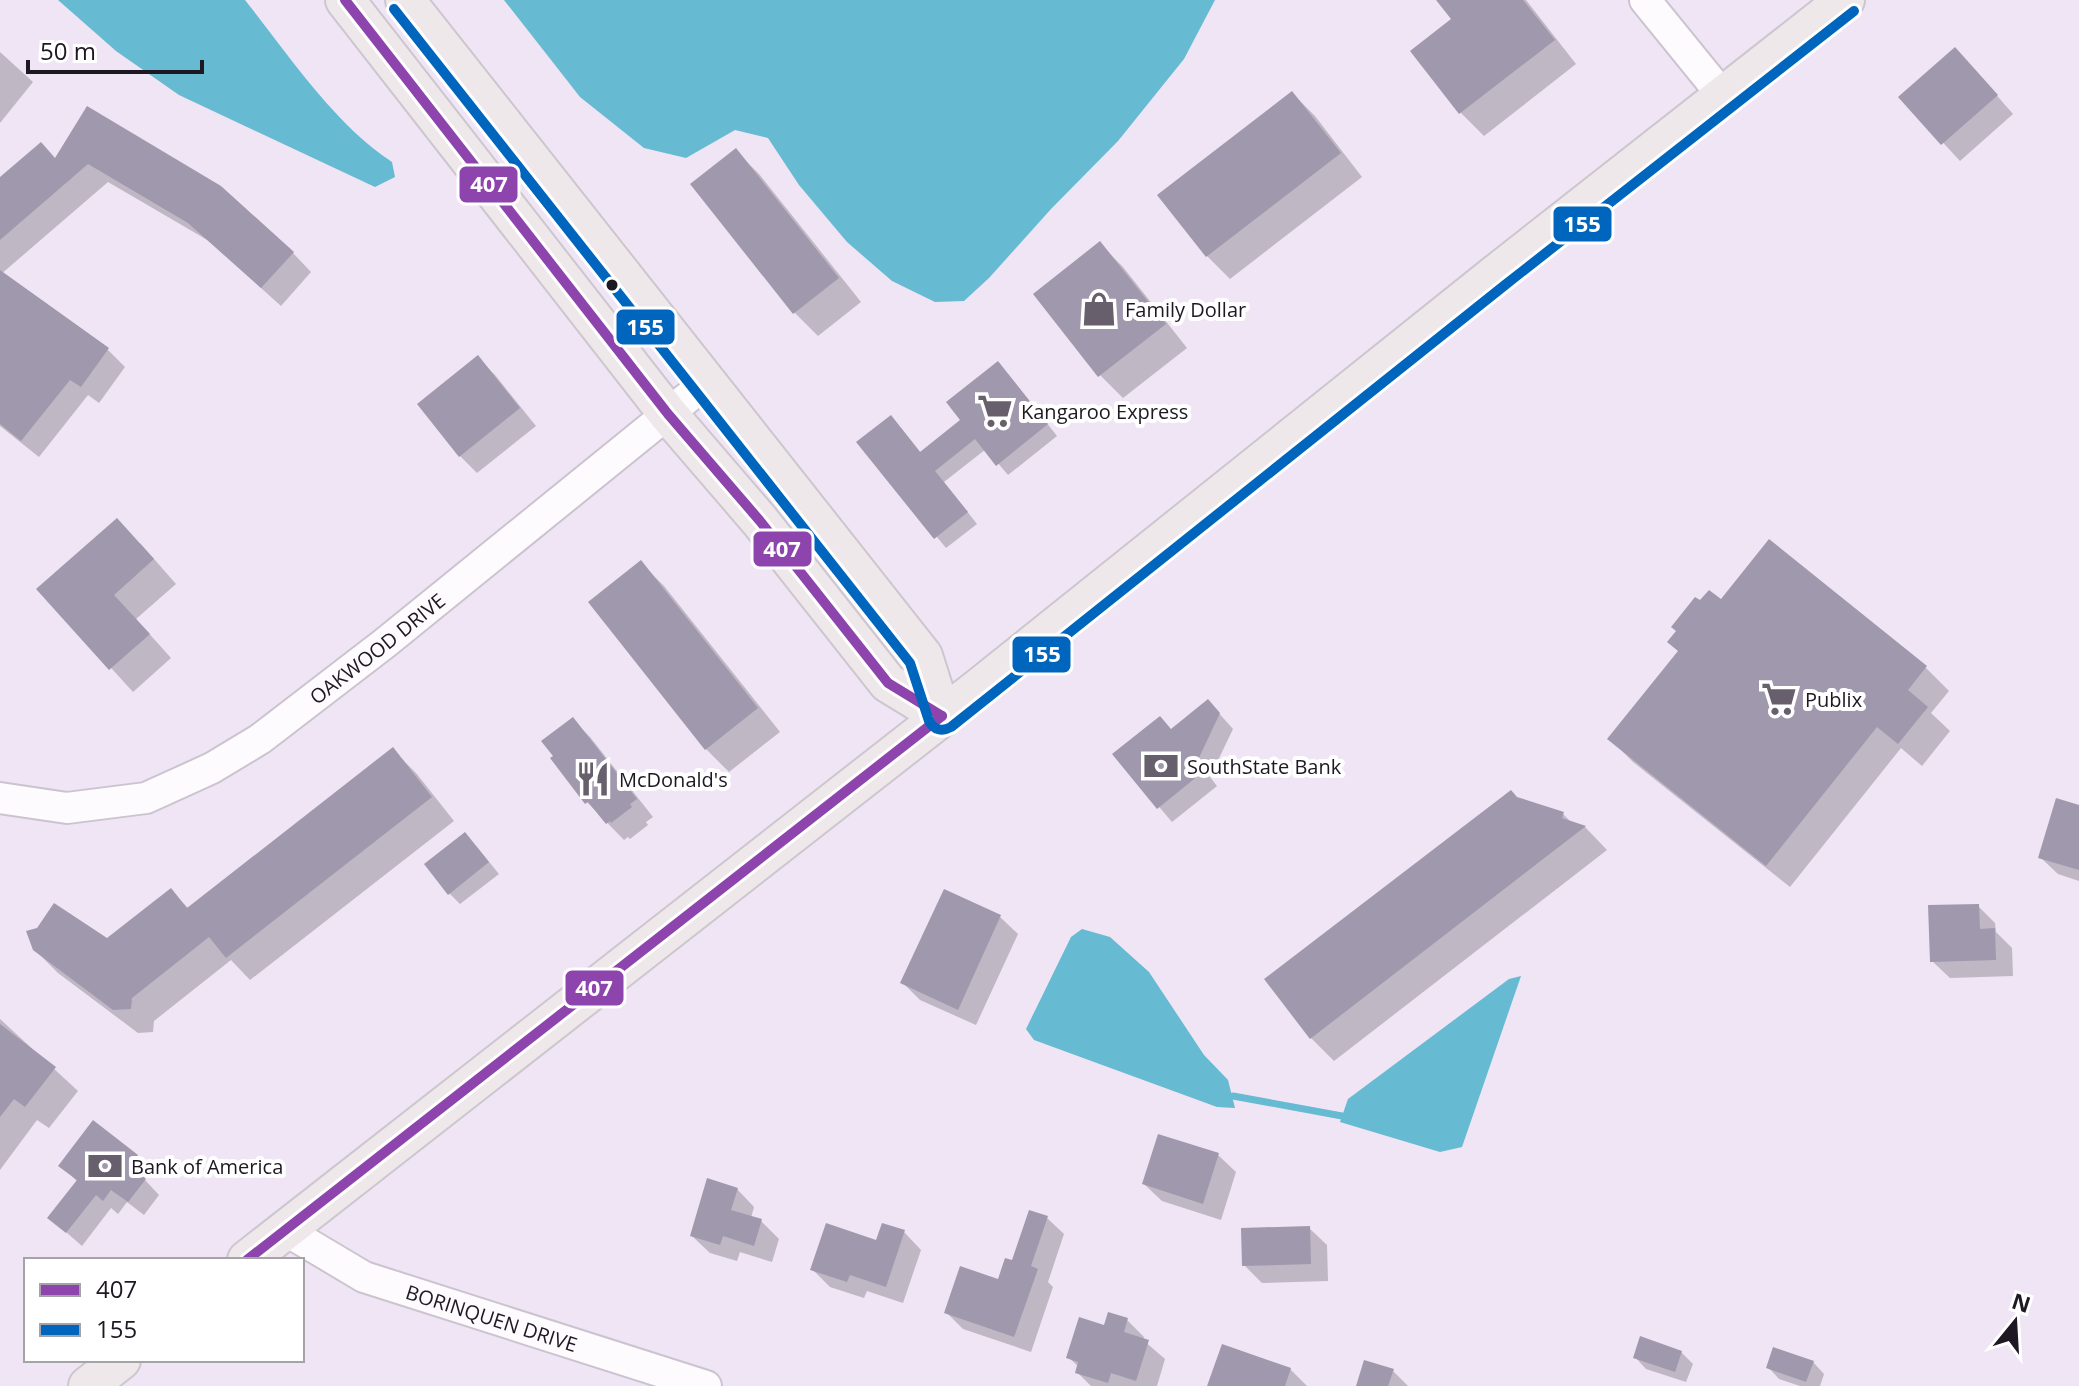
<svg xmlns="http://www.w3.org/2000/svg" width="2079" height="1386" font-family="'Open Sans',sans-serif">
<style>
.water{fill:#66bad2}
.shadow{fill:#0003}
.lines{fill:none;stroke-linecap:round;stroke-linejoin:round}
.stream{stroke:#66bad2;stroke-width:7}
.building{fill:#a098ad}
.minor-casing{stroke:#cbc4cf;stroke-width:34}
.major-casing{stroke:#ccc7cf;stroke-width:42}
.minor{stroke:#fdfbfe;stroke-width:30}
.major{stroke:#efe8ea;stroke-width:38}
.bus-1-casing{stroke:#fff;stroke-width:16}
.bus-2-casing{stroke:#fff;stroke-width:16}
.bus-1{stroke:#8e44ad;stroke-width:10}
.bus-2{stroke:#0065bd;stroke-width:10}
.bus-dot{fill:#1e1822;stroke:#fff;stroke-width:3}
.labels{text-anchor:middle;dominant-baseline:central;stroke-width:8;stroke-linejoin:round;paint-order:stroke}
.poi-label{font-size:20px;fill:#1e1822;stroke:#fff;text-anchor:start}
.street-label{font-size:20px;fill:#1e1822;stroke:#fff}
.line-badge{stroke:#fff;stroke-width:3}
.badge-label{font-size:22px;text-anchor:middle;font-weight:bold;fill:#fff}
</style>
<rect width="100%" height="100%" fill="#efe5f5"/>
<!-- water -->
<g class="water">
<path d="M58 0H245C288 54 334 124 392 162L395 177 375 187 179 95 116 51Z"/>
<polygon points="504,0 1215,0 1184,59 1118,141 1051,209 989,278 964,301 935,302 892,281 847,242 799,185 768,138 735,130 686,158 644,148 580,97"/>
<polygon points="1082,929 1110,937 1149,972 1204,1055 1228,1080 1235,1108 1217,1107 1034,1040 1026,1029 1071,937"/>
<polygon points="1521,976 1462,1147 1440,1152 1340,1122 1348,1099 1509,979"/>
</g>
<!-- shadow -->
<g class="shadow">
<polygon points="1439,0 1526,0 1576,64 1484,136 1461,113 1413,52 1454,19"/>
<polygon points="0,52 33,82 0,123"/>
<polygon points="1972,67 2013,114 1960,161 1901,97"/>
<polygon points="1292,93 1315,116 1362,177 1230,279 1207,256"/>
<polygon points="87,108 293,253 311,272 281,306 209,241 108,182 0,275 0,180 56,160"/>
<polygon points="736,151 759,174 861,302 818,336 795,313 693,184"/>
<polygon points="1100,244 1123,267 1187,348 1123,398 1100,375"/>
<polygon points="0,279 108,350 125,367 99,403 88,395 39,457 0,426"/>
<polygon points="478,358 495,375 536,426 477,473 460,456"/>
<polygon points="1008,374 1057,436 1008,475 986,449 944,482 977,524 946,548 859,442 901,428 921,453 963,420"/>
<polygon points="1769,542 1926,668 1949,691 1931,713 1950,731 1922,766 1901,748 1790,887 1633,762 1610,739"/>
<polygon points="140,543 176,584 136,619 171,658 133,692 39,589"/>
<polygon points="641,563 664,586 780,732 729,772 706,749"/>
<polygon points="1208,701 1233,729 1210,777 1217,786 1172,822 1115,755 1172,731"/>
<polygon points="573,720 590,737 653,817 646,822 648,825 630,839 628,837 624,840 587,802"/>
<polygon points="393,750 416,773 454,821 250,980 231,960 154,1021 153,1032 138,1033 58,973 34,949 107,941 170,890 189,909"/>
<polygon points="2079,807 2079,881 2058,874 2040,857"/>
<polygon points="1563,814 1573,824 1585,827 1607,850 1334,1061 1311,1038"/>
<polygon points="476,846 499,874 460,904 449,893"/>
<polygon points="1978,906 1995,923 1996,932 2012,948 2013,976 1950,978 1932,961"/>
<polygon points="1000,917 1018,934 976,1025 920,1000 903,983"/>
<polygon points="0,1019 78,1091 49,1128 37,1120 0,1170"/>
<polygon points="1218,1155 1236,1172 1221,1220 1162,1201 1144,1184"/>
<polygon points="136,1156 151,1171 144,1179 159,1195 144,1215 127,1202 118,1214 111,1208 82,1246 50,1218 78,1182 61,1166"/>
<polygon points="737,1189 754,1207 751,1218 761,1221 779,1239 772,1262 740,1252 737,1261 710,1253 692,1236"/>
<polygon points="1047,1218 1064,1234 1048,1282 1053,1287 1031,1352 963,1329 946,1312 999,1282"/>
<polygon points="1309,1228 1327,1245 1328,1281 1262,1283 1244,1265"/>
<polygon points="904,1232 921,1250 903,1303 867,1291 864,1298 830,1287 813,1270"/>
<polygon points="1127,1320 1144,1337 1143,1340 1165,1359 1157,1386 1091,1386 1077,1372 1079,1367 1069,1358 1105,1327"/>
<polygon points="1681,1352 1693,1364 1686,1382 1646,1369 1635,1357"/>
<polygon points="1813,1362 1824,1374 1820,1386 1800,1386 1779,1379 1768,1367"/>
<polygon points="1290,1369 1307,1386 1209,1386"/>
<polygon points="1393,1371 1408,1386 1358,1386"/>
</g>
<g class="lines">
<!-- stream -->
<polyline class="stream" points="1233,1096 1342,1116"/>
</g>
<!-- building -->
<g class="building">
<polygon points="1436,0 1523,0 1555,40 1459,114 1410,51 1451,19"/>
<polygon points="1955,47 1998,95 1941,145 1898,97"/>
<polygon points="1292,91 1341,153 1206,257 1157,195"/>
<polygon points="87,106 221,186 294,252 261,288 188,223 88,164 0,240 0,177 41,142 55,158"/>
<polygon points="736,148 839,278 793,314 690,184"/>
<polygon points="1100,241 1166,324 1098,377 1033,294"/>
<polygon points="0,270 109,348 81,387 70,380 21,441 0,424"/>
<polygon points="478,355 520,408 459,457 417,404"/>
<polygon points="998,361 1048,424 996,466 975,439 935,471 968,512 934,539 856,442 891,415 920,452 960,420 946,402"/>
<polygon points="117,518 154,559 114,595 150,634 109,670 36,589"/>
<polygon points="1769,539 1927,666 1908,690 1928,707 1898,744 1877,727 1766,866 1607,739 1678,651 1667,642 1676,631 1671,627 1695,597 1700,600 1709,590 1721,599"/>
<polygon points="641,560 758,708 705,750 588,602"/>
<polygon points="1208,699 1220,713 1197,762 1204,771 1157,809 1112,754 1160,716 1171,729"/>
<polygon points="573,717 637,799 630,804 632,807 611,823 610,821 606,824 588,802 585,804 550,758 553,756 541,741"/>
<polygon points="393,747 432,797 226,958 209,937 132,998 131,1009 113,1010 33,950 26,931 37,928 54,903 107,938 171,888 187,908"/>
<polygon points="1511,790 1517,797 1564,812 1562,818 1586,826 1310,1039 1264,979"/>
<polygon points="2056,798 2079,805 2079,870 2038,858"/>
<polygon points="465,832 489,862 448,895 424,864"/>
<polygon points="944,889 1001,915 958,1010 900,983"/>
<polygon points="1979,904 1980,929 1995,928 1996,960 1930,962 1928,905"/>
<polygon points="0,1024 56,1067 25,1107 14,1099 0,1117"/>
<polygon points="93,1120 138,1155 129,1166 146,1179 128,1202 111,1190 103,1201 96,1195 66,1233 47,1218 77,1180 58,1166"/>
<polygon points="1158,1134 1219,1153 1203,1204 1142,1184"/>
<polygon points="707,1178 738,1188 731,1210 762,1219 754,1246 723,1236 720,1245 690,1236"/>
<polygon points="1029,1210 1048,1216 1031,1266 1038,1269 1014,1337 944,1313 960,1266 998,1279 1005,1258 1012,1260"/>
<polygon points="826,1223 876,1240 882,1223 905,1230 886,1287 850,1275 847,1282 810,1270"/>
<polygon points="1310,1226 1311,1264 1242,1266 1241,1228"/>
<polygon points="1108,1312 1128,1318 1124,1332 1149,1340 1136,1381 1111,1373 1108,1383 1075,1373 1078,1362 1066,1358 1079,1317 1104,1325"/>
<polygon points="1640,1336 1682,1351 1675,1372 1633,1358"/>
<polygon points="1222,1344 1291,1368 1285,1386 1207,1386"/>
<polygon points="1773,1347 1814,1361 1806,1382 1766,1368"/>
<polygon points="1364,1360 1394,1369 1388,1386 1356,1386"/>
</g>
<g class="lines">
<!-- minor casing -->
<g class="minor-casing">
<g id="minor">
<polyline points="1645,0 1723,96"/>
<path id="s1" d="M0 798 67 808 146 798 212 768 260 739 385 643 707 382"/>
<path id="s2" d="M285 1230 364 1277 706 1386"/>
</g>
</g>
<!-- major casing -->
<g class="major-casing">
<g id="major">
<polyline points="345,0 668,414 760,521 888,683 942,716"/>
<polyline points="405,0 923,656 942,716"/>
<polyline points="247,1260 980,687 1496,274 1845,0"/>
<polyline points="88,1386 121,1360"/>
</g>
</g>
<!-- minor -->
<use href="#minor" class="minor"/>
<!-- major -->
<use href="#major" class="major"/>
<!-- bus-1 casing -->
<g class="bus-1-casing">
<g id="bus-1">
<polyline points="345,0 668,414 760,521 888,683 942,716"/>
<polyline points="247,1260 942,716"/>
</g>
</g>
<!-- bus-2 casing -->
<g class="bus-2-casing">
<path id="bus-2" d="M394 9 910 663 929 721C934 730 942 732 951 727L1505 285 1854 11"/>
</g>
<!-- bus-1 -->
<use href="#bus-1" class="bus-1"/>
<!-- bus-2 -->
<use href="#bus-2" class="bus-2"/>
</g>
<!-- icons -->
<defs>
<g id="shop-bare" transform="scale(2.76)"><path d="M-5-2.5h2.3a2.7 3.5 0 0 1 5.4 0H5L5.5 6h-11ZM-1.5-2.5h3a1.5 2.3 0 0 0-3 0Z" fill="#67606c" stroke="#fff" stroke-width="2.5" paint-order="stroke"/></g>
<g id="supermarket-bare" transform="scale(2.76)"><path d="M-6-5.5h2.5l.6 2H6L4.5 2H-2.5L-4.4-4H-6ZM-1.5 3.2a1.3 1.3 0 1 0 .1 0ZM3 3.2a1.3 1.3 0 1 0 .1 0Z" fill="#67606c" stroke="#fff" stroke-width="2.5" paint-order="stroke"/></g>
<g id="bank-bare" transform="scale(2.76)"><path d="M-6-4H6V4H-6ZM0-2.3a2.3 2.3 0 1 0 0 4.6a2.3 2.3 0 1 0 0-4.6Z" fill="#67606c" stroke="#fff" stroke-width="2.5" paint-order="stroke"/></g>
<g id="restaurant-bare" transform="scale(2.76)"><path d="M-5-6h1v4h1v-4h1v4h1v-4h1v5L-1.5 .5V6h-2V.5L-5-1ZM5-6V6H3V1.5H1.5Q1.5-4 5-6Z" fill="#67606c" stroke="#fff" stroke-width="2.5" paint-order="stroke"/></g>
</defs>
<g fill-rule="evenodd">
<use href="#shop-bare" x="1099" y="309"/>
<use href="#supermarket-bare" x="995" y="411"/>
<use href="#supermarket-bare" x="1779" y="699"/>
<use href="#bank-bare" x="1161" y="766"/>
<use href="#restaurant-bare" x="593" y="779"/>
<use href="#bank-bare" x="105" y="1166"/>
</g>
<!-- markers -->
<circle class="bus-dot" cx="612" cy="285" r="7"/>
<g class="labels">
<!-- poi labels -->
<g class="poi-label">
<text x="1125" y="309">Family Dollar</text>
<text x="1021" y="411">Kangaroo Express</text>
<text x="1805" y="699">Publix</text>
<text x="1187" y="766">SouthState Bank</text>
<text x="619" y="779">McDonald's</text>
<text x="131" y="1166">Bank of America</text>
</g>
<!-- street labels -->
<g class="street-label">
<text stroke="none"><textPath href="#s1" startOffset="424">OAKWOOD DRIVE</textPath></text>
<text stroke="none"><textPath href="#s2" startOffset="226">BORINQUEN DRIVE</textPath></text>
</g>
</g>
<g class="line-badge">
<rect x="458" y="165" width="61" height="39" rx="8" fill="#8e44ad"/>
<rect x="1552" y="205" width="61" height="38" rx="8" fill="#0065bd"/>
<rect x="615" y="308" width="61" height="38" rx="8" fill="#0065bd"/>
<rect x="752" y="530" width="61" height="38" rx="8" fill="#8e44ad"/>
<rect x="1011" y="635" width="61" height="39" rx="8" fill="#0065bd"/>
<rect x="564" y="969" width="61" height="38" rx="8" fill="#8e44ad"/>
</g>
<g class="badge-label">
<text x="489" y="192">407</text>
<text x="1582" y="232">155</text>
<text x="645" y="335">155</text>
<text x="782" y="557">407</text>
<text x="1042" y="662">155</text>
<text x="594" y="996">407</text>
</g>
<!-- legend -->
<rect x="24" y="1258" width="280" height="104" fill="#ffffff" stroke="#a5a3a7" stroke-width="2"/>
<rect x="40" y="1284" width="40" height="12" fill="#8e44ad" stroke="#a5a3a7" stroke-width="2"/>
<text x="96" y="1298" font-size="24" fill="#1e1822">407</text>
<rect x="40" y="1324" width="40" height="12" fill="#0065bd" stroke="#a5a3a7" stroke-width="2"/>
<text x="96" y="1338" font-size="24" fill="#1e1822">155</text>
<!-- north arrow -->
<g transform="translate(2015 1322) rotate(18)" stroke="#ffffff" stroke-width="6" paint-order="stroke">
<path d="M0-6L14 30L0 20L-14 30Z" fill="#1e1822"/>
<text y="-12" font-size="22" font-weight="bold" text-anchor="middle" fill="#1e1822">N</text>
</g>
<!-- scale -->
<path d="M28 60v12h174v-12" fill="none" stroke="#1e1822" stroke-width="4"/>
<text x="40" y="60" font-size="24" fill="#1e1822" stroke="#ffffff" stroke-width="6" paint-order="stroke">50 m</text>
</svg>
